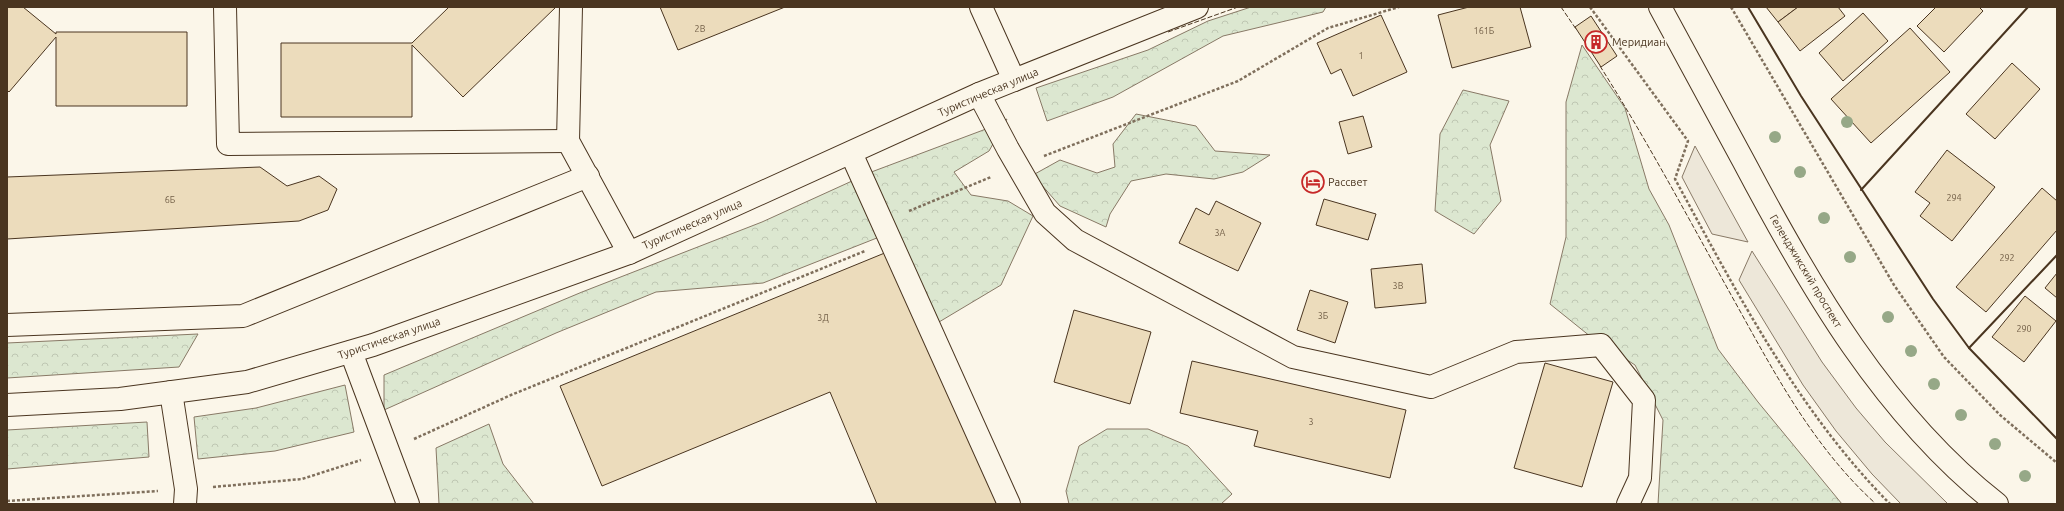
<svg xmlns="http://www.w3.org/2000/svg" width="2064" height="511" font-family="Ubuntu,sans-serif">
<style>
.forest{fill:url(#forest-crowns);stroke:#887966}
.parking{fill:#ede7d9;stroke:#887966}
.building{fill:#ecdcbc;stroke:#4a3520}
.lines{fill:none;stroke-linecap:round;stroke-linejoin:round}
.minor-casing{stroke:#4a3520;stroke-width:24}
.major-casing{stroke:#4a3520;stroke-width:24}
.path{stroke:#7f6f5c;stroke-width:2.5;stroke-dasharray:3 2;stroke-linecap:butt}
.minor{stroke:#fbf6e9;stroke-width:22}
.major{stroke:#fbf6e9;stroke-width:22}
.fence{stroke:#4a3520;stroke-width:1;stroke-dasharray:5 2;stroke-linecap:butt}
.wall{stroke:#4a3520;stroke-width:2}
.tree{fill:#96a887}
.labels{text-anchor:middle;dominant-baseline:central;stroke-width:3;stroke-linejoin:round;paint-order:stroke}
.number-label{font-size:9px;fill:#725f47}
.poi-label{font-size:11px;fill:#4a3520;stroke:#fbf6e9;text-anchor:start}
.street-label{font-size:11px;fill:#4a3520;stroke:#fbf6e9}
</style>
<defs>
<pattern id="forest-crowns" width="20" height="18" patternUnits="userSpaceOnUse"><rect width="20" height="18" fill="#dce7d0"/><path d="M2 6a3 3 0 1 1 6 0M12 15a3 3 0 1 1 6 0" fill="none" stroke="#bec7b2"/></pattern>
</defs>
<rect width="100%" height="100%" fill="#fbf6e9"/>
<!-- forest -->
<g class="forest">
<polygon points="1251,7 1326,7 1323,12 1223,36 1113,97 1047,121 1036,88 1148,50 1208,21"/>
<polygon points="1582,45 1625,108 1649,189 1669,225 1718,349 1758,402 1842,504 1658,504 1663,420 1635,365 1607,347 1601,345 1550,304 1566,237 1566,102"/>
<polygon points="1463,90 1509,101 1490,145 1501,201 1474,234 1435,211 1440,134"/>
<polygon points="1136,114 1196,126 1215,151 1270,155 1243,172 1214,179 1166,174 1131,181 1110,214 1106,227 1060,206 1033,175 1060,160 1097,173 1115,167 1113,144"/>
<polygon points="1007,119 989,151 954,172 971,195 1008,201 1033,216 1001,285 934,325 892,232 763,283 656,292 556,333 384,410 384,375 582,292 762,222 874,171 986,129"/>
<polygon points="198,334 179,367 7,378 7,343"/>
<polygon points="345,385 354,432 275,451 198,459 194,417 256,408"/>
<polygon points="147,422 149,457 7,469 7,430"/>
<polygon points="489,424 503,464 534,504 439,504 436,448"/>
<polygon points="1107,429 1148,429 1188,446 1232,494 1221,504 1069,504 1066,491 1079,446"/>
</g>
<!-- parking -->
<g class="parking">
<polygon points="1695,146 1748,242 1712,234 1682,177"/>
<polygon points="1752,251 1822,362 1856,408 1885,442 1948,504 1901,504 1872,474 1836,431 1803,385 1739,280"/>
</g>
<!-- building -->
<g class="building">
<polygon points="7,7 23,7 56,34 56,32 187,32 187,106 56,106 56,37 9,92 7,90"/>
<polygon points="449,7 556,7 463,97 412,45 412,117 281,117 281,43 412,43"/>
<polygon points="660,7 785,7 678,50"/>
<polygon points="1469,7 1520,7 1531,47 1452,68 1438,15"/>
<polygon points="1766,7 1798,7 1778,22"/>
<polygon points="1798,7 1838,7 1845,16 1800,51 1778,22"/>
<polygon points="1936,7 1979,7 1983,11 1944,52 1917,26"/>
<polygon points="1863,13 1888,41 1843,81 1819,53"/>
<polygon points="1381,15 1407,72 1353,96 1341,69 1331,74 1317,43"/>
<polygon points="1591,16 1617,56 1601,67 1575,27"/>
<polygon points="1910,28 1950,72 1871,143 1831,99"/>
<polygon points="2012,63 2040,89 1995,139 1966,114"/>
<polygon points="1363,116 1372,147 1348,154 1339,122"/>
<polygon points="1947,150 1995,187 1952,241 1920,216 1930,203 1915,192"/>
<polygon points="260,167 287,186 319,176 337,189 328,210 299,221 7,239 7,177"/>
<polygon points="2042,188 2057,201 2057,230 1986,312 1956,287"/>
<polygon points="1324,199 1376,214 1368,240 1316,225"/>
<polygon points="1216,201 1261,223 1238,271 1179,243 1196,208 1209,215"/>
<polygon points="892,250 997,504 877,504 830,392 602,486 560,386"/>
<polygon points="1422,264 1426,303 1375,308 1371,269"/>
<polygon points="2057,273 2057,298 2045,288"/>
<polygon points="1310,290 1348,302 1335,343 1297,330"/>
<polygon points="2025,296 2056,321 2024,362 1992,337"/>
<polygon points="1074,310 1151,332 1130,404 1054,382"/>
<polygon points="1192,361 1406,410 1390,478 1254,446 1258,431 1180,413"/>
<polygon points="1545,363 1613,382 1582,487 1514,468"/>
</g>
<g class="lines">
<!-- minor casing -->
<g class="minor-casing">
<g id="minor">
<polyline points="225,7 228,144 568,141"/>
<polyline points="571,7 568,141 629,253"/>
<polyline points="981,7 1014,80"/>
<polyline points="979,94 1008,149 1045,213 1075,240 1293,357 1431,387 1516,352 1601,345 1644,400 1640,478 1628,504"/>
<polyline points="851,153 1009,504"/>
<polyline points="7,325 243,316 588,176"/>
<polyline points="351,352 408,504"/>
<polyline points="171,392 186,489 185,504"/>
<polyline points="7,405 120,399 247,382 373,345 629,253 979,94 1197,7"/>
</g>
</g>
<!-- major casing -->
<g class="major-casing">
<path id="major" d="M1660 7C1688 59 1716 110 1744 162 1810 287 1884 415 1997 504"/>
</g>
<!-- path -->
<g class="path">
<path d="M1590 7 1688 141 1675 179C1737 293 1798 411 1890 504"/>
<polyline points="1731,7 1894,285 1944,357 2000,415 2057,463"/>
<polyline points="1044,156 1238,81 1328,28 1399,7"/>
<polyline points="909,211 991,177"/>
<polyline points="414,439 511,395 865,251"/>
<polyline points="213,487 302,479 361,460"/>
<polyline points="7,501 158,491"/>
</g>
<!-- minor -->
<use href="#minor" class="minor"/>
<!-- major -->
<use href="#major" class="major"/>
<!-- fence -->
<g class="fence">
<polyline points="1561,7 1576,29"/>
<polyline points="1168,32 1238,7"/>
<path d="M1600 66C1648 142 1691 223 1735 302 1775 374 1814 448 1876 504"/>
</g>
<!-- wall -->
<g class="wall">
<polyline points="1748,7 1801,96 1933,299 1969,348 2057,439"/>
<polyline points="1861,190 2028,7"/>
<polyline points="1969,348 2057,255"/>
</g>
</g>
<!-- trees -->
<g class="tree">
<circle cx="1847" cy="122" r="6"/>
<circle cx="1775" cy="137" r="6"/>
<circle cx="1800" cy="172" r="6"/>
<circle cx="1824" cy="218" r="6"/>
<circle cx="1850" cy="257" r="6"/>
<circle cx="1888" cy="317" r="6"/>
<circle cx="1911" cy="351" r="6"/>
<circle cx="1934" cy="384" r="6"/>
<circle cx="1961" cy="415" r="6"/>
<circle cx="1995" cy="444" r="6"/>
<circle cx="2025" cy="476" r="6"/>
</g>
<!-- icons -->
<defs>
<g id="building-ring" transform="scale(1.15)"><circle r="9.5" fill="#fbf6e9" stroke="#c62828" stroke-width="1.5"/><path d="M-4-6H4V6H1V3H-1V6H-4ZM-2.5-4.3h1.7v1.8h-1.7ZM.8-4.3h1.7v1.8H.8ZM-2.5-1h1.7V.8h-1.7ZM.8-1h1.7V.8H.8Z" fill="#c62828"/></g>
<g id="hotel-ring" transform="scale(1.15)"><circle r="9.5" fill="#fbf6e9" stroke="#c62828" stroke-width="1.5"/><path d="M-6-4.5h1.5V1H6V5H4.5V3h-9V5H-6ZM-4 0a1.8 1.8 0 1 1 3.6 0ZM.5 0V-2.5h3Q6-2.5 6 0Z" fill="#c62828"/></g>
</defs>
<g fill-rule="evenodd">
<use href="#building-ring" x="1596" y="42"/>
<use href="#hotel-ring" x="1313" y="182"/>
</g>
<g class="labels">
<!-- number labels -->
<g class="number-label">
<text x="700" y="29">2В</text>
<text x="1484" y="31">161Б</text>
<text x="1361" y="56">1</text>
<text x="1954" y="198">294</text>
<text x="170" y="200">6Б</text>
<text x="1220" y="233">3А</text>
<text x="2007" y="258">292</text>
<text x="1398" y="286">3В</text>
<text x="1323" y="316">3Б</text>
<text x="823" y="318">3Д</text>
<text x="2024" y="329">290</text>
<text x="1311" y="422">3</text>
</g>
<!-- poi labels -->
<g class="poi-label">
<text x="1612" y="42">Меридиан</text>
<text x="1328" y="182">Рассвет</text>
</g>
<!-- street labels -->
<g class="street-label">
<text transform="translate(988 92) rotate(-23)">Туристическая улица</text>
<text transform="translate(692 224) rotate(-24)">Туристическая улица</text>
<text transform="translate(1806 271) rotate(59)">Геленджикский проспект</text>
<text transform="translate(389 338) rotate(-19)">Туристическая улица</text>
</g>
</g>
<!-- border -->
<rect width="2064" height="511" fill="none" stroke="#4a3520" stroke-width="16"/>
</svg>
